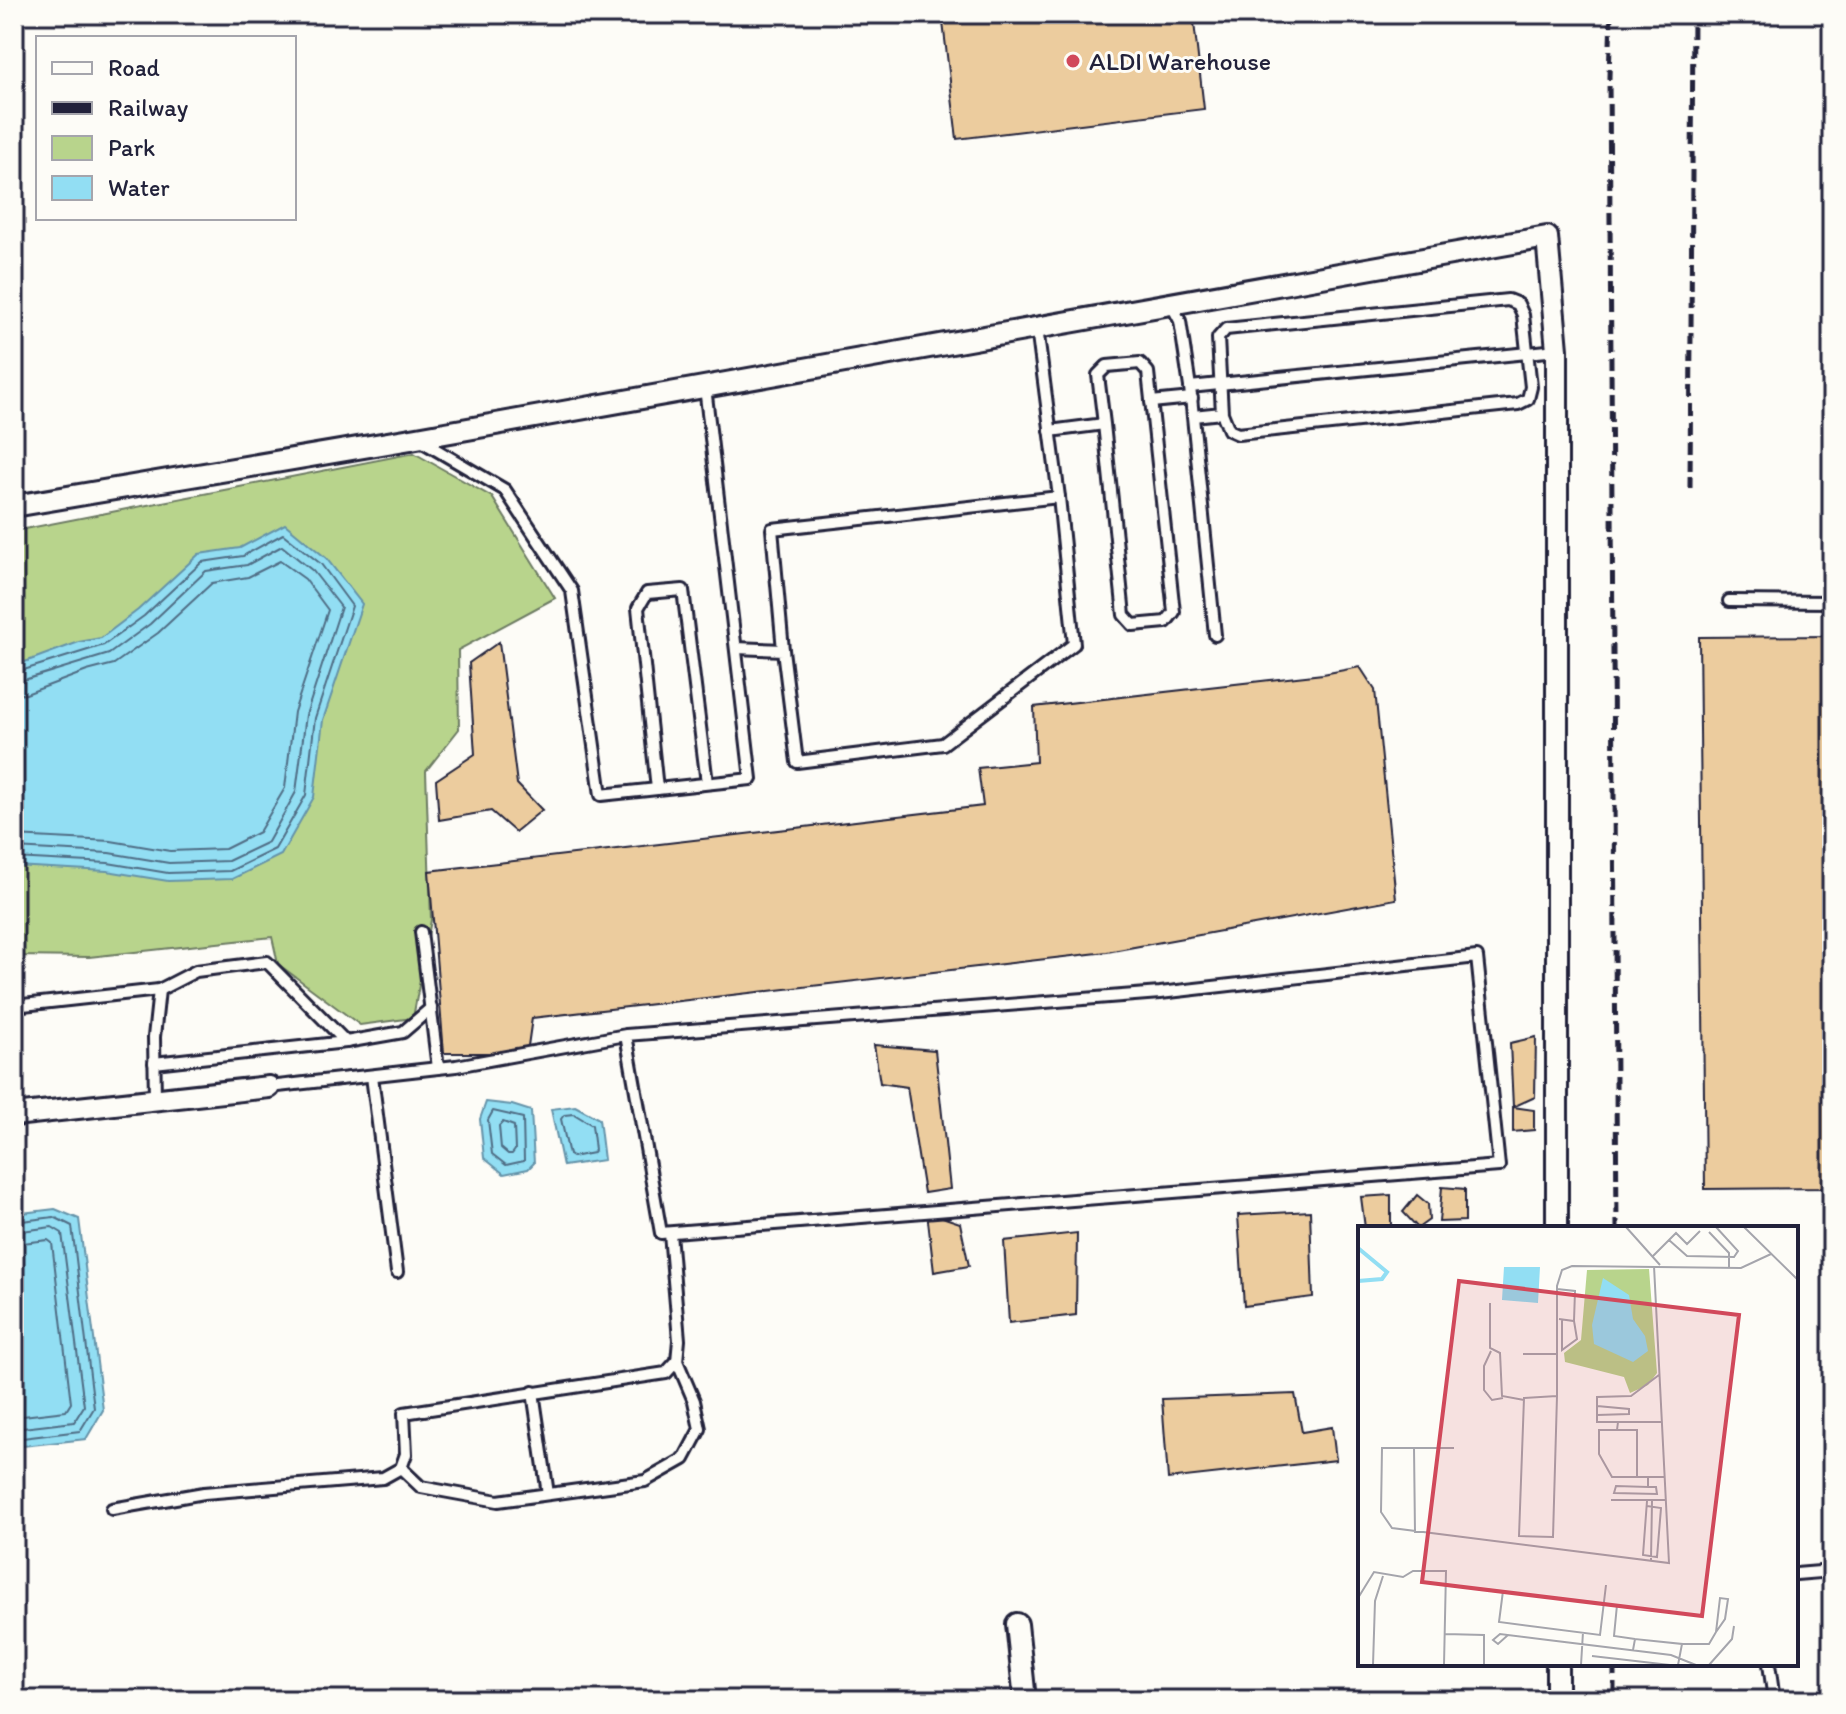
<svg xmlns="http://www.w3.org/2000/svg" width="1846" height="1714" font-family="Itim,sans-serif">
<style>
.green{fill:#b8d48c;stroke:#6d7b64;stroke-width:2}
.water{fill:#92def3;stroke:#6593a9;stroke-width:2}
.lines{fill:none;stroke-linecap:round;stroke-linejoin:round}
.shore{stroke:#4f6d85;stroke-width:2}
.building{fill:#eccc9e;stroke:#22223b;stroke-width:2}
.lane-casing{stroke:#22223b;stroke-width:16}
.street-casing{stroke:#22223b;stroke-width:26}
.lane{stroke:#fdfcf7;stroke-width:10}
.street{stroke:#fdfcf7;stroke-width:20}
.rail{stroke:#22223b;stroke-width:5;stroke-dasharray:12 6;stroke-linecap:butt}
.poi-dot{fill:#d1495b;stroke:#fdfcf7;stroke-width:3}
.labels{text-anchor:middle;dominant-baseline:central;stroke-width:6;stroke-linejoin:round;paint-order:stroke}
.poi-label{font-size:26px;fill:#22223b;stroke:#fdfcf7;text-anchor:start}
.inset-river{fill:none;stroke:#92def3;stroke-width:4}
.inset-road{fill:none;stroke:#a5a5ac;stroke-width:2}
.view{fill:#d1495b;fill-opacity:0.15;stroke:#d1495b;stroke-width:4}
.inset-edge{fill:none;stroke:#22223b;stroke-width:4}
</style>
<rect width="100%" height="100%" fill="#fdfcf7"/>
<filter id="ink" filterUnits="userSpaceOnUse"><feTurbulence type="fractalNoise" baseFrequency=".0125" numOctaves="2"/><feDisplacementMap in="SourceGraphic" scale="16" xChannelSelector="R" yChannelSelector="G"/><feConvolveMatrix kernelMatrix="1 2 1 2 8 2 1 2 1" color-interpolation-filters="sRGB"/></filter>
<g filter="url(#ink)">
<!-- green -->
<polygon class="green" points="414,453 492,497 555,598 458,650 459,729 426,771 431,920 413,1018 360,1025 278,964 272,937 89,957 14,956 14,531"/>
<!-- water -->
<g class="water">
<polygon points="285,524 326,558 362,604 323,720 314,797 281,855 232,879 168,881 107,871 14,866 14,666 79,642 101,638 138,610 199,554 240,548"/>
<polygon points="486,1102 512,1105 531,1111 534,1163 528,1169 504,1174 484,1158 480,1119"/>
<polygon points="575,1106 599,1119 604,1160 563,1166 551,1109"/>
<polygon points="55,1209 79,1219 103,1410 86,1439 14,1447 14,1214"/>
</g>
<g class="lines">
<!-- shore -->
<g class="shore">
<polyline points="14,673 104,645 144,616 202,562 243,556 283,534 321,564 352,606 315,718 306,795 275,849 230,871 168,873 108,863 14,858"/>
<polyline points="14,683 109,654 150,624 206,571 247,565 282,546 313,571 341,607 306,715 296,792 268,842 228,861 169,863 109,853 14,848"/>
<polyline points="14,695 26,694 87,671 114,664 158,633 212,583 248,577 280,561 305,579 328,610 294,712 285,788 259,832 225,849 170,851 111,841 14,836"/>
<polygon points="493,1111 523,1118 524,1161 506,1165 492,1154 488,1120"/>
<polygon points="574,1114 592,1125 595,1150 593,1153 572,1157 569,1155 561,1119 564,1115"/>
<polygon points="503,1122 514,1126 515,1150 512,1154 508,1154 501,1148 499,1126"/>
<polyline points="14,1222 54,1217 72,1226 94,1408 80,1431 14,1439"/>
<polyline points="14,1232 52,1227 62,1233 84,1406 74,1422 14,1429"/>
<polyline points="14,1244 48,1240 52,1243 71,1403 66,1411 14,1417"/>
</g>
</g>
<!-- building -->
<g class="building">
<polygon points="942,14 1193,14 1204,109 957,139"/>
<polygon points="1832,636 1832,1188 1705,1189 1699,637"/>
<polygon points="499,642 517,784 542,810 515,832 491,811 439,820 436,780 475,754 469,663"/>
<polygon points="1360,667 1375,690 1396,899 1107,952 532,1018 527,1053 444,1053 429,871 983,806 978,768 1036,762 1034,707 1323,674"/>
<polygon points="1536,1037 1535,1097 1513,1107 1510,1043"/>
<polygon points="874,1045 935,1050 950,1189 924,1193 907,1087 880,1083"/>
<polygon points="1513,1107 1534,1110 1534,1130 1513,1132"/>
<polygon points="1442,1187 1465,1189 1465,1221 1439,1222"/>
<polygon points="1391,1195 1391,1228 1365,1228 1361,1197"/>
<polygon points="1417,1195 1428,1204 1429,1220 1418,1228 1403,1212"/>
<polygon points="1310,1211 1313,1297 1244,1306 1238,1215"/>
<polygon points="927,1212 960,1223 969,1266 934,1272"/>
<polygon points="1077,1233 1076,1315 1009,1323 1004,1241"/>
<polygon points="1295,1394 1302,1432 1332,1427 1336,1460 1168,1479 1162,1399"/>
</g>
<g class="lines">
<!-- lane casing -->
<g class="lane-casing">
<g id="lane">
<polyline points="1171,304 1180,321 1190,387 1215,635"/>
<polyline points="1190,387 1557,350"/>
<polyline points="1151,402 1192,398"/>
<polyline points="1193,416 1222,413 1229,430 1238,434 1518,404 1528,399 1531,387 1523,315 1518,304 1508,300 1226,329 1218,338 1222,413"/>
<polyline points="1050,431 1104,424 1124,615 1133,625 1166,622 1174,612 1148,372 1140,363 1107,366 1098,375 1104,424"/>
<polyline points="418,439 505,490 572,591 601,795 751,779 705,387"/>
<polyline points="1729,601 1832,602"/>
<polyline points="736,648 783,650 797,762 943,744 1074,644 1059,497 1037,328"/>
<polyline points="783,650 772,529 1059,497"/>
<polyline points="657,789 638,608 647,593 683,590 707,783"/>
<polyline points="421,932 438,1068"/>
<polyline points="14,1006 159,990 154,1037 155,1099"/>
<polyline points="346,1042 403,1032 431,1008"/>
<polyline points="154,1063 346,1042 267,962 196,971 159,990"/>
<polyline points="372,1076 397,1272"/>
<polyline points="269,1087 456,1066 626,1035 1160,993 1477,957 1499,1166 661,1233 626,1035"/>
<polyline points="533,1392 548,1494"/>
<polyline points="401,1468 421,1487 498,1501 645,1481 684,1459 700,1429 694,1401 677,1361"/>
<polyline points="112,1509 204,1493 383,1478 401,1468 406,1454 404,1413 666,1373 677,1361 679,1340 670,1233"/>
<polyline points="1796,1574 1832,1571"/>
<polyline points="1769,1664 1774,1700"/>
</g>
</g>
<!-- street casing -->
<g class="street-casing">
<g id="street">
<polyline points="14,506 417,438 1547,237 1557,350 1557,1228"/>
<polyline points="14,1115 269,1087"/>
<polyline points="1017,1624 1025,1700"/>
<polyline points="1557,1664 1557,1700"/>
</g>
</g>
<!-- lane -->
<use href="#lane" class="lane"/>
<!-- street -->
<use href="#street" class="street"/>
<!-- rail -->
<g class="rail">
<polyline points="1611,14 1609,77 1617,1228"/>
<polyline points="1690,488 1693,14"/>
<polyline points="1614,1664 1614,1700"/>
</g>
</g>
</g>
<!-- markers -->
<circle class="poi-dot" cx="1073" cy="61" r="8"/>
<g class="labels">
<!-- poi labels -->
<g class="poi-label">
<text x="1089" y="61">ALDI Warehouse</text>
</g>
</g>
<!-- overview -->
<g transform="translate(1358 1226)">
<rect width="440" height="440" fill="#fdfcf7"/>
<path d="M291 43 299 147 290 159 272 167 266 151 207 136 206 127 223 114 229 44Z" fill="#b8d48c"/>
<path d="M146 41H182L180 77 144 74ZM245 52 271 69 275 93 287 110 290 125 275 136 236 118 234 99Z" fill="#92def3"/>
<path class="inset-river" d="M0 22 29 46 24 53 0 55"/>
<path class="inset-road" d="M268 1 302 39M386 1 440 54M351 6 371 27V42M311 14 329 30 376 31 380 25 358 1M295 30 318 7 329 18 342 5M199 63 217 65 216 95 201 93M132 77V122L142 127 144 170 166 174M204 93V124L219 113 216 95M133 125 126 140V164L134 174 145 172M165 128H198M301 149 273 170 239 171V196H304M199 170 166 172 161 310 195 311 199 170V60L204 44 214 40 383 42 413 28M239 189 271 188V183L239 180M260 196 259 204H241V228L254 251H307M259 204H279V252M56 221 57 307M96 222H24L23 286 34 302 311 337 296 40M290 252V261L258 260 256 267 299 268 298 261H290M253 274H308M289 280 303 282 299 331 285 329 289 275M293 334 294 275M145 365 141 396 242 409 248 359M0 372 16 346 45 351 55 345H88L86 439M259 379 256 410 277 413M87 408 126 409V439M150 409 140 418 135 414 142 408 190 414 313 429 338 439M324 418H351L358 406 367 393 370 373 362 372 358 406M275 424 277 413 324 418 320 439M234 430 312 439M15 439 17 375 25 350M223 439 225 406M351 439 374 413 376 400"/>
<path class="view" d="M101 55 381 89 344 390 64 356Z"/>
<rect width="440" height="440" class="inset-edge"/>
</g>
<!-- margin -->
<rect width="1846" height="1714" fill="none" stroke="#fdfcf7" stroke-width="48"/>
<rect x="24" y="24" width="1798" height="1666" fill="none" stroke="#22223b" stroke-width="3" filter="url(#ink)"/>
<!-- legend -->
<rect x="36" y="36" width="260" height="184" fill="#fdfcf7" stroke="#a5a5ac" stroke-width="2"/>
<rect x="52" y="62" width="40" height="12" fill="#fdfcf7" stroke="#a5a5ac" stroke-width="2"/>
<text x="108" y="76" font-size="24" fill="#22223b">Road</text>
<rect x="52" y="102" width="40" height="12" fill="#22223b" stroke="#a5a5ac" stroke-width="2"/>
<text x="108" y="116" font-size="24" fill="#22223b">Railway</text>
<rect x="52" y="136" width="40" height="24" fill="#b8d48c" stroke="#a5a5ac" stroke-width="2"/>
<text x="108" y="156" font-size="24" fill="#22223b">Park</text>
<rect x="52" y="176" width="40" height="24" fill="#92def3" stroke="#a5a5ac" stroke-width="2"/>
<text x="108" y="196" font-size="24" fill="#22223b">Water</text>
</svg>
